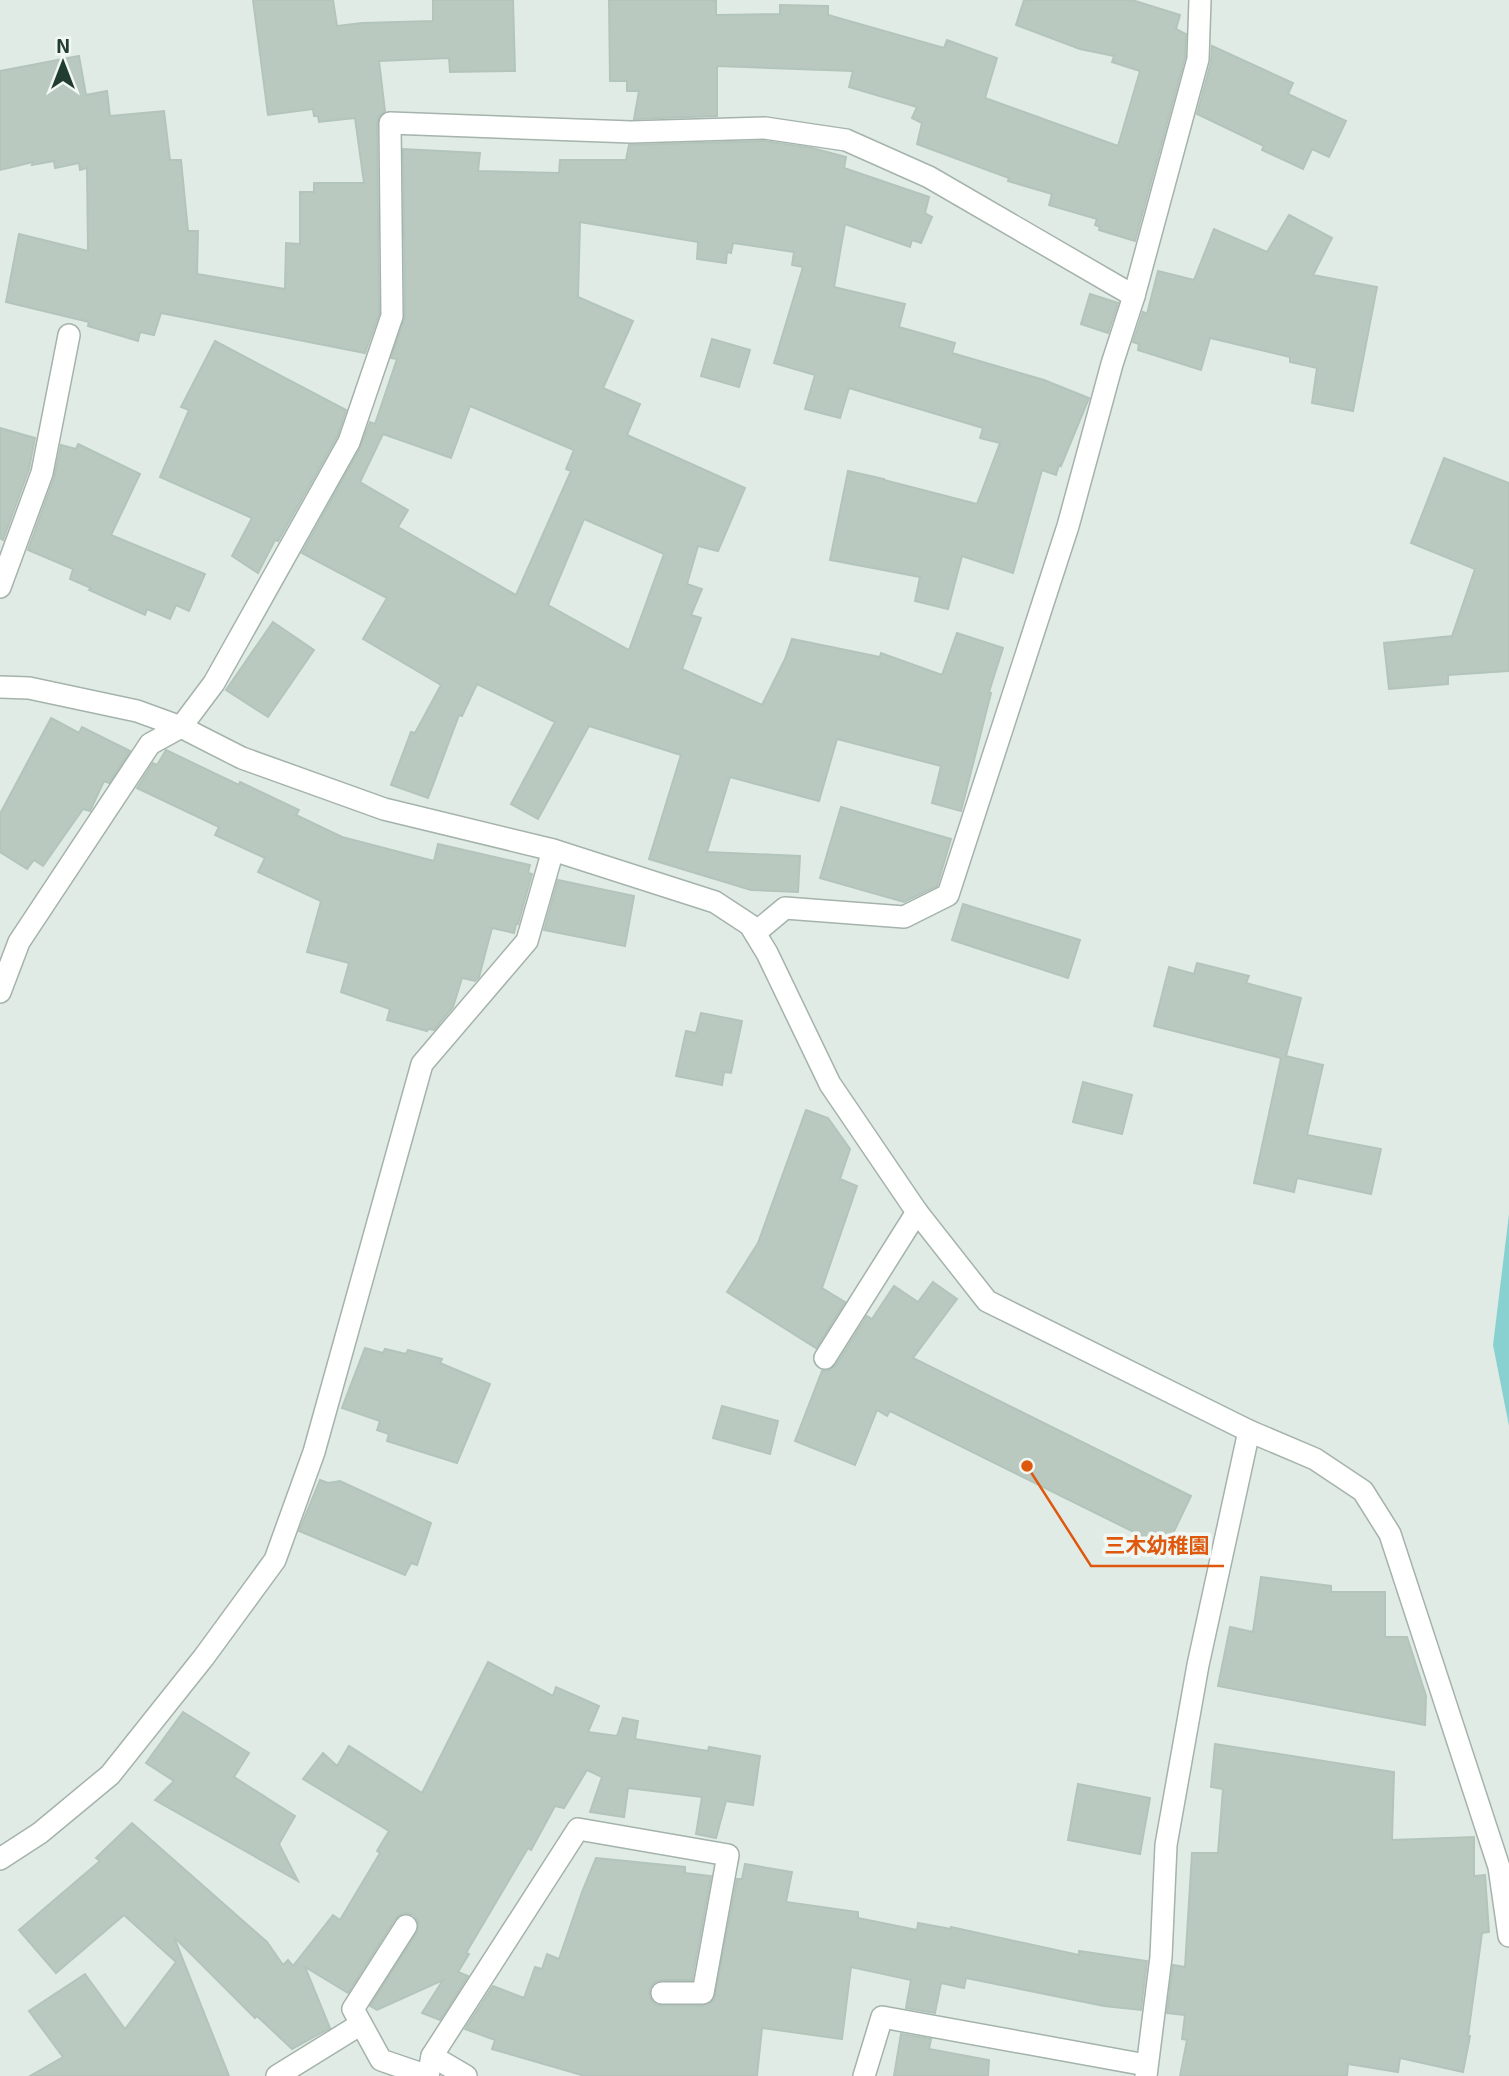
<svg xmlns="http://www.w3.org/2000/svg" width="1509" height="2076" font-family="'Exo 2','Noto Sans JP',sans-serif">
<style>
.water{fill:#89d1d0}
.building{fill:#b9c9c0;stroke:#b3c5bb;stroke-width:2;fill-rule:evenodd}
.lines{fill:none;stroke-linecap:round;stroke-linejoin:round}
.minor-casing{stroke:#a4b3ab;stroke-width:24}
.minor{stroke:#fff;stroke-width:21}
.leader{fill:none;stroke:#de580e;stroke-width:2.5}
.callout-dot{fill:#de580e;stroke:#f1f8f3;stroke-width:2.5}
.callout-label{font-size:21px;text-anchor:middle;font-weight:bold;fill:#de580e;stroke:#f1f8f3;stroke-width:7;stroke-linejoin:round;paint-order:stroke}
</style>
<rect width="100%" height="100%" fill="#e1ebe5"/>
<!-- water -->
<polygon class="water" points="1509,1214 1509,1426 1493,1345"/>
<!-- building -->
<g class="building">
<polygon points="253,0 333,0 337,26 362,23 433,21 433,0 513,0 515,71 450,72 449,58 379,61 385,111 379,116 377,123 379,314 365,353 161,313 154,335 140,332 138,341 88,326 89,322 6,302 19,234 88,251 87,168 80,170 79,163 55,168 54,161 32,165 33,162 0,170 0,71 79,56 86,95 107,91 110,116 164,111 170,160 181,160 188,231 198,231 197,274 285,289 286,243 300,244 300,192 314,192 314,183 364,183 355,118 319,122 318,116 314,116 313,109 268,115"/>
<polygon points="609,0 716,0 716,15 780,14 780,5 828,6 828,15 944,48 947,40 997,58 985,98 1118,146 1140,71 1112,62 1114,56 1080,49 1016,25 1024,0 1132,0 1180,15 1176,29 1186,34 1185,57 1135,241 1099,230 1100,227 1095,225 1097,219 1049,205 1052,194 1008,181 1009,178 917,144 922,123 912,118 917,107 849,87 853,71 717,66 717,116 634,119 639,91 627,91 627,81 610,81"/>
<polygon points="1212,46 1293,83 1288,94 1346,121 1329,157 1312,149 1303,169 1262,150 1264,146 1197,114 1211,62"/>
<path d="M764 141 812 148 846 157 844 168 929 197 925 213 932 217 921 243 912 240 910 247 845 224 834 287 905 304 899 327 955 343 952 353 1044 380 1089 398 1061 466 1059 465 1056 475 1042 470 1013 573 962 556 948 609 915 601 920 577 830 560 848 471 884 479V480L977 504 1000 443 980 438 983 428 849 388 840 418 805 409 815 375 774 363 803 267 792 265 794 252 733 243 731 253 727 252 726 263 697 259 698 242 580 222 578 297 633 321 603 388 640 404 627 435 745 488 718 551 698 546 687 584 702 589 691 615 701 618 682 669 762 705 785 659 792 639 880 657 881 653 942 675 957 633 1003 648 989 692 991 693 961 811 932 803 941 766 837 739 819 801 730 777 707 852 800 856 798 892 751 890 649 859 681 755 589 726 538 819 511 804 555 722 477 684 462 716 459 715 428 798 391 785 411 732 415 733 441 685 363 639 387 598 302 553 360 448 370 422 375 424 397 359 391 358 405 316 403 149 480 153 478 171 559 173 560 160H626L629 145ZM470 406 574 450 566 469 571 471 516 595 398 527 408 510 360 482 383 434 451 458ZM584 519 664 554 629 650 548 605Z"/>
<polygon points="1289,215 1332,238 1313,275 1377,287 1353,411 1312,403 1317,368 1290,362 1290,357 1210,338 1201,370 1138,350 1139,344 1133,342 1143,312 1147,314 1158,271 1194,280 1214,229 1267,252"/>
<polygon points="1090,294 1118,303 1108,333 1081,324"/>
<polygon points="712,339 750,350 739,387 701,376"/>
<polygon points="215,341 346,410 337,437 278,541 275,540 258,573 232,556 252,518 160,477 189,410 181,407"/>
<polygon points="0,428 35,438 29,469 3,540 0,538"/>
<polygon points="78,444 140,474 111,535 205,574 189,611 176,605 170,619 147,609 145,615 89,590 91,588 70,579 73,569 28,550 54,478 61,445 76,449"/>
<polygon points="1444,458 1509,483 1509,671 1448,675 1448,684 1389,689 1384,643 1452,636 1475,569 1411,543"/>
<polygon points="273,622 314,650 268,717 226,690"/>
<polygon points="51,718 79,733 82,727 130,751 109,783 104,781 90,811 83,809 43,866 34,860 27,869 0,852 0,814"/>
<polygon points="166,750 239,785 240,782 299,810 296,815 342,837 434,861 438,844 530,865 528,873 532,874 518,924 516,924 514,933 492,928 479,977 475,981 462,978 453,1007 434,1030 428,1029 427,1031 387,1020 390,1009 341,992 349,963 307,952 321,901 258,872 265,858 215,835 219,827 137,788 153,763 157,765"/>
<polygon points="841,807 951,839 937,886 904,902 820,878"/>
<polygon points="558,880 634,896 625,946 544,930"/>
<polygon points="963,904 1080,940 1068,978 952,940"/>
<polygon points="1197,963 1249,976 1246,983 1301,998 1286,1056 1323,1065 1307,1135 1381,1149 1371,1194 1297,1178 1294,1192 1254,1183 1281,1058 1154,1026 1169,967 1194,974"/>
<polygon points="701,1013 742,1021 731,1073 724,1072 722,1085 676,1076 686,1031 696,1033"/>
<polygon points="1083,1082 1132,1095 1122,1134 1073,1122"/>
<polygon points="806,1110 828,1118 850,1149 840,1179 857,1186 822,1288 845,1302 816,1348 727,1292 758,1243"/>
<polygon points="933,1282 957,1299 913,1358 1191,1496 1166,1548 890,1411 887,1416 877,1410 855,1465 795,1441 822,1371 830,1370 836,1365 867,1316 872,1319 894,1286 918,1302"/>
<polygon points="365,1348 383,1353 385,1349 406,1354 408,1350 442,1359 440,1363 490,1384 457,1463 387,1441 389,1434 377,1430 380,1421 342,1408"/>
<polygon points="722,1406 778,1421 770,1454 713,1438"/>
<polygon points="320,1480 328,1483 340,1481 431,1523 417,1565 411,1563 405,1575 299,1531"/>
<polygon points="1261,1577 1331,1586 1331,1592 1385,1592 1385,1637 1407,1637 1426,1696 1425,1725 1218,1686 1230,1627 1253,1632"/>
<polygon points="488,1662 553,1696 556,1687 599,1706 588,1732 617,1736 623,1718 638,1721 635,1739 708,1751 709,1747 760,1756 753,1805 726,1801 716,1838 696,1834 702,1797 628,1788 624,1817 590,1812 602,1777 587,1770 564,1808 555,1806 531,1850 528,1848 466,1953 469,1954 458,1972 468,1976 440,2020 422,2013 443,1980 377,2010 370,2006 417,1932 418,1921 414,1915 407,1913 401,1914 395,1919 348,1993 305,1967 330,2028 292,2049 257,2016 255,2018 174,1937 229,2076 30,2076 63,2057 29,2011 85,1974 125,2029 176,1962 124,1915 56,1973 19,1930 100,1861 96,1858 132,1823 267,1942 283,1965 288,1960 293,1966 333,1915 340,1920 380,1853 377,1851 389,1831 303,1779 323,1753 337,1766 349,1746 422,1793"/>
<polygon points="183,1712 249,1753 234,1777 295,1816 279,1844 298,1881 155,1800 174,1781 146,1763"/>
<polygon points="1215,1744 1394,1772 1392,1840 1474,1837 1474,1876 1485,1875 1489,1932 1482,1933 1468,2036 1470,2036 1463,2072 1400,2058 1398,2072 1348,2064 1347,2076 1180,2076 1187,2040 1182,2039 1185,2015 1167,2013 1173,1965 1185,1967 1192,1853 1218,1853 1223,1789 1211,1787"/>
<polygon points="1078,1784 1150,1798 1140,1854 1068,1840"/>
<polygon points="596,1858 685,1867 685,1873 711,1876 692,1980 662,1980 655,1982 650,1987 649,1994 651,2000 656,2005 703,2006 714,2000 737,1879 742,1879 745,1864 792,1872 786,1902 858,1912 858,1918 917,1930 918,1923 951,1929 951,1927 1079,1955 1079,1951 1147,1961 1141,2010 1104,2006 966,1978 964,1988 941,1983 935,2013 906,2008 911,1980 851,1967 842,2039 762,2028 757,2076 585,2076 492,2049 495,2040 465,2029 493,1986 524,1998 535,1967 542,1969 547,1954 559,1959 582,1892"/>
<polygon points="901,2034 931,2039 929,2049 989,2060 988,2076 894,2076"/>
</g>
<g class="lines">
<!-- minor casing -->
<g class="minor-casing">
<g id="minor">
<polyline points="0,587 42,473 69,335"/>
<polyline points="0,687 29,688 137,711 181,727 242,758 384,809 553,850 715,902 750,925 767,953 830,1084 917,1212 987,1301 1249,1431 1315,1459 1363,1491 1390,1534 1499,1867 1509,1936"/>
<polyline points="755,933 785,908 904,917 948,895 1068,526 1112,364 1134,296 1198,59 1200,0"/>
<polyline points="0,992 19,942 150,744 181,727 214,683 349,442 392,316 390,123 631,132 765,128 846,140 929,177 1134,296"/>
<polyline points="825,1358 917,1212"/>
<polyline points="0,1859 40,1833 110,1775 204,1657 275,1560 314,1452 422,1064 527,941 553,850"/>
<polyline points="406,1926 353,2009 381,2060 428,2076"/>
<polyline points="432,2056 466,2076"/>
<polyline points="277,2076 361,2024"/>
<polyline points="428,2076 432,2056 578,1829 728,1855 703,1993 662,1993"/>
<polyline points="864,2076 882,2017 1146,2065"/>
<polyline points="1146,2076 1161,1957 1166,1845 1198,1665 1249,1431"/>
</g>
</g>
<!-- minor -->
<use href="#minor" class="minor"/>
</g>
<!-- callouts -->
<path class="leader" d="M1027 1466L1091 1566H1224"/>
<circle class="callout-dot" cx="1027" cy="1466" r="7"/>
<g class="callout-label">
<text x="1157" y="1553">三木幼稚園</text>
</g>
<!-- north arrow -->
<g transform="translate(63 63)" stroke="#f1f8f3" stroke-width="5" paint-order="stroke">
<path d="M0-5L12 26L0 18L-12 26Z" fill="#213c30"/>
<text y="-10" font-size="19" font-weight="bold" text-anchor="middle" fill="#213c30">N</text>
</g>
</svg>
